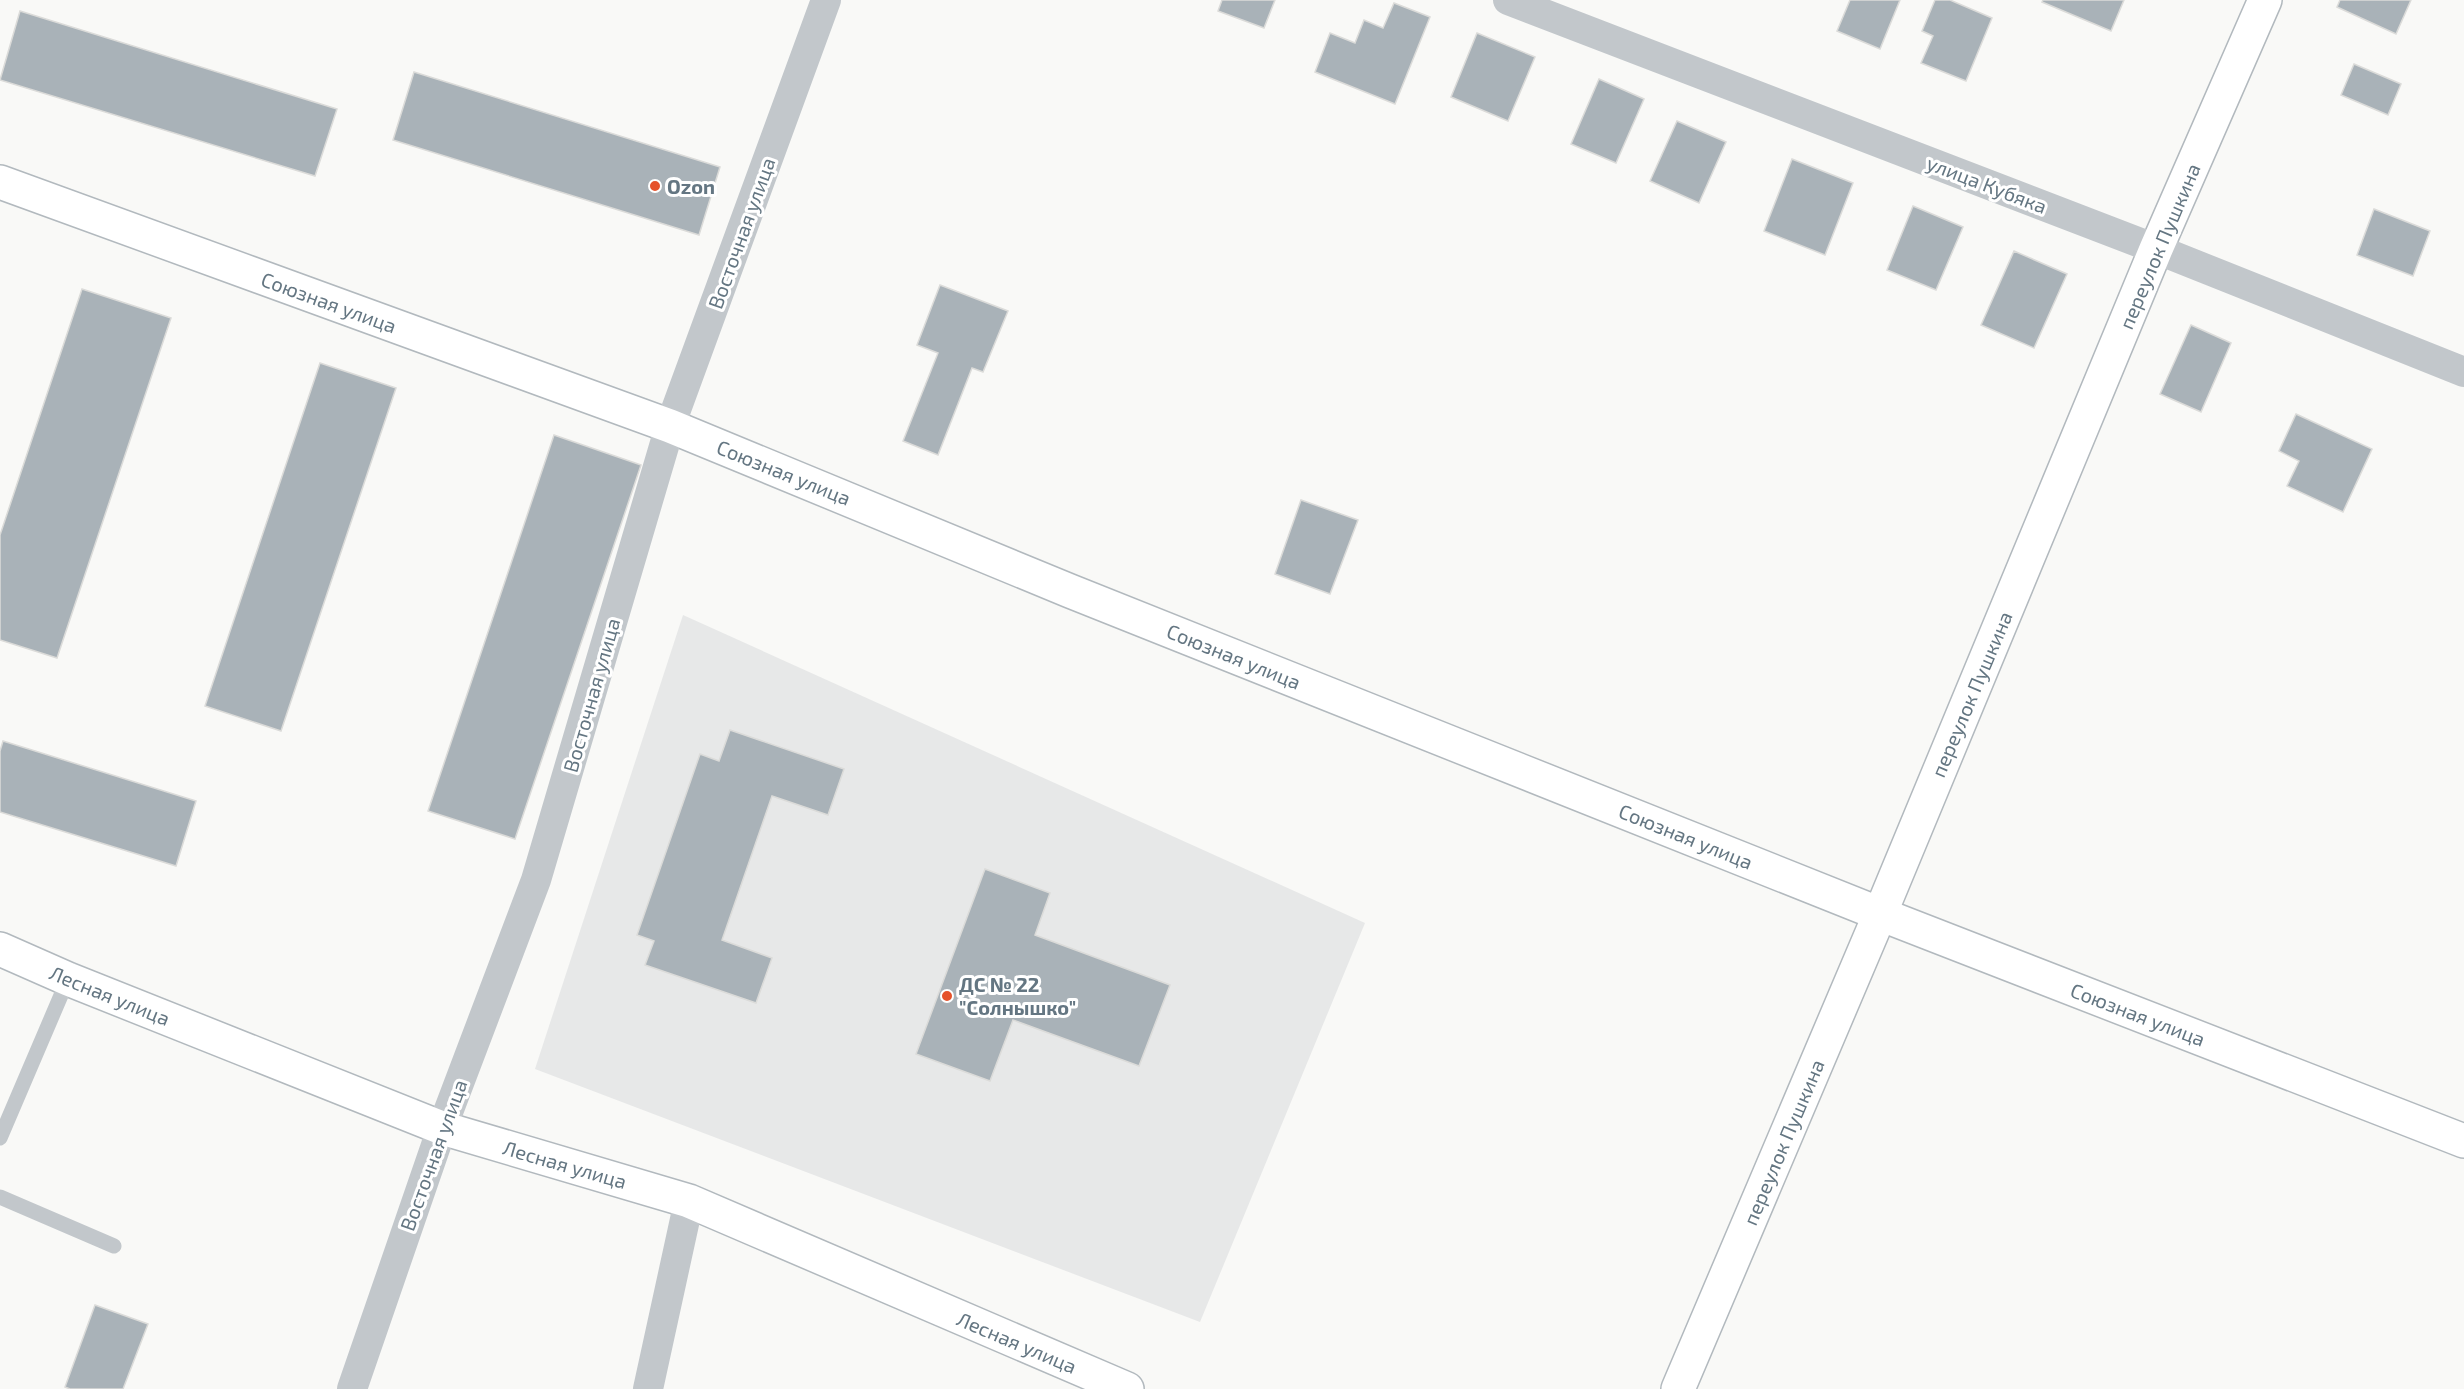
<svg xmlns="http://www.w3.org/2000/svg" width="2464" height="1389" font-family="'Exo 2',sans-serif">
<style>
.built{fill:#e7e8e8}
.building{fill:#a9b2b8;stroke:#dbdbd9;stroke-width:1.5}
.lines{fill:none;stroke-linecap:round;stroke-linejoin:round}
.secondary-casing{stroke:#b2b9be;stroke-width:36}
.lane{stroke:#c2c7cb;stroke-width:15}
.street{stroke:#c2c7cb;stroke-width:30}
.secondary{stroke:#fff;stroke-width:33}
.poi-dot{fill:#e5512a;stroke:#fff;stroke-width:2}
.labels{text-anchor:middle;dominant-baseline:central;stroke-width:6;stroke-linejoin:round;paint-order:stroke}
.street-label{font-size:20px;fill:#647682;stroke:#fff}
.poi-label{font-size:20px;font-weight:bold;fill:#647682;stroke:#fff;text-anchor:start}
</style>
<rect width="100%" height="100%" fill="#f9f9f7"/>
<!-- built -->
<polygon class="built" points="683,615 1365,923 1200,1322 535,1069"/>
<!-- building -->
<g class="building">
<polygon points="1222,0 1275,0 1264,28 1218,11"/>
<polygon points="1850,0 1900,0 1880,49 1837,31"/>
<polygon points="1935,0 1950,0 1992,18 1966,81 1921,63 1933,36 1922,31"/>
<polygon points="2043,0 2124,0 2111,31 2042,2"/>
<polygon points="2340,0 2411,0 2396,34 2337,7"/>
<polygon points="1394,3 1430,17 1395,104 1315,72 1330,33 1355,43 1364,20 1383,28"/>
<polygon points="20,11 337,109 315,176 0,80"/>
<polygon points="1477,33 1535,57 1508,121 1451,97"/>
<polygon points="2354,64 2401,84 2388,115 2341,95"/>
<polygon points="414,72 720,167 699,235 393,140"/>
<polygon points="1599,79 1644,99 1616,163 1571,144"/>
<polygon points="1677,121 1726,142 1699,203 1650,181"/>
<polygon points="1792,159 1853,183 1825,255 1764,231"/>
<polygon points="1913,206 1963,227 1936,290 1887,270"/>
<polygon points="2374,209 2430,231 2413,276 2357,255"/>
<polygon points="2014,251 2067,274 2034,348 1981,325"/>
<polygon points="940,285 1008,311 983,372 972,368 938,455 903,441 938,353 917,345"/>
<polygon points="82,289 171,318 57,658 0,640 0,535"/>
<polygon points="2191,325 2231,343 2201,412 2160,394"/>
<polygon points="320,363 396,388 281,731 205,706"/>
<polygon points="2296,414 2372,449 2343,512 2287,486 2299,461 2279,451"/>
<polygon points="554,435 641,465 515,839 428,811"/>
<polygon points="1301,500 1358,520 1330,594 1275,574"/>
<polygon points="730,730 844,769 828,815 772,796 722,940 772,958 756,1003 645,965 654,941 637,935 700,754 719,761"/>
<polygon points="3,741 196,801 176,866 0,812 0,751"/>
<polygon points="985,869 1050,893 1035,935 1170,985 1139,1066 1013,1020 990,1081 916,1054"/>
<polygon points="95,1305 148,1324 123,1389 70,1389 65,1387"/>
</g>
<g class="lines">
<!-- secondary casing -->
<g class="secondary-casing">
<g id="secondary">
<polyline points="0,182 670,426 1070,591 1880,914 2464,1141"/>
<polyline points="0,949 68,979 442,1128 689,1201 1127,1389"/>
<polyline points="1678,1389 1880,914 2156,249 2265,0"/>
</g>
</g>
<!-- lane -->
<g class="lane">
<polyline points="0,1138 68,979"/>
<polyline points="0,1197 114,1246"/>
</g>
<!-- street -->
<g class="street">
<polyline points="1508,0 2156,249 2464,372"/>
<polyline points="352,1389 442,1128 536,880 670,426 826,0"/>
<polyline points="648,1389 689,1201"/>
</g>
<!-- secondary -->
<use href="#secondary" class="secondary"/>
</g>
<!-- markers -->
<g class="poi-dot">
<circle cx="655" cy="186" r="6"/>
<circle cx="947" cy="996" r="6"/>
</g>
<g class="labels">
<!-- street labels -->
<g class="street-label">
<text transform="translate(1987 184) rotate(21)">улица Кубяка</text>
<text transform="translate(741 233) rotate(-70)">Восточная улица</text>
<text transform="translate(2159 246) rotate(-67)">переулок Пушкина</text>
<text transform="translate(329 302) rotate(20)">Союзная улица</text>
<text transform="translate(784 472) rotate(22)">Союзная улица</text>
<text transform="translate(1234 656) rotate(22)">Союзная улица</text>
<text transform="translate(1971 694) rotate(-67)">переулок Пушкина</text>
<text transform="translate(591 695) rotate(-74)">Восточная улица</text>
<text transform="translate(1686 836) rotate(22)">Союзная улица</text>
<text transform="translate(110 995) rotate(22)">Лесная улица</text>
<text transform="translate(2138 1014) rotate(21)">Союзная улица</text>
<text transform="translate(1783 1142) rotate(-67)">переулок Пушкина</text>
<text transform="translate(433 1155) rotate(-70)">Восточная улица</text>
<text transform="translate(565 1164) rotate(16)">Лесная улица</text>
<text transform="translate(1017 1342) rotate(23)">Лесная улица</text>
</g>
<!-- poi labels -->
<g class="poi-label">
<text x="667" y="186">Ozon</text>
<text x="959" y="984">ДС № 22<tspan x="959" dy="23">"Солнышко"</tspan></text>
</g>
</g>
</svg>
